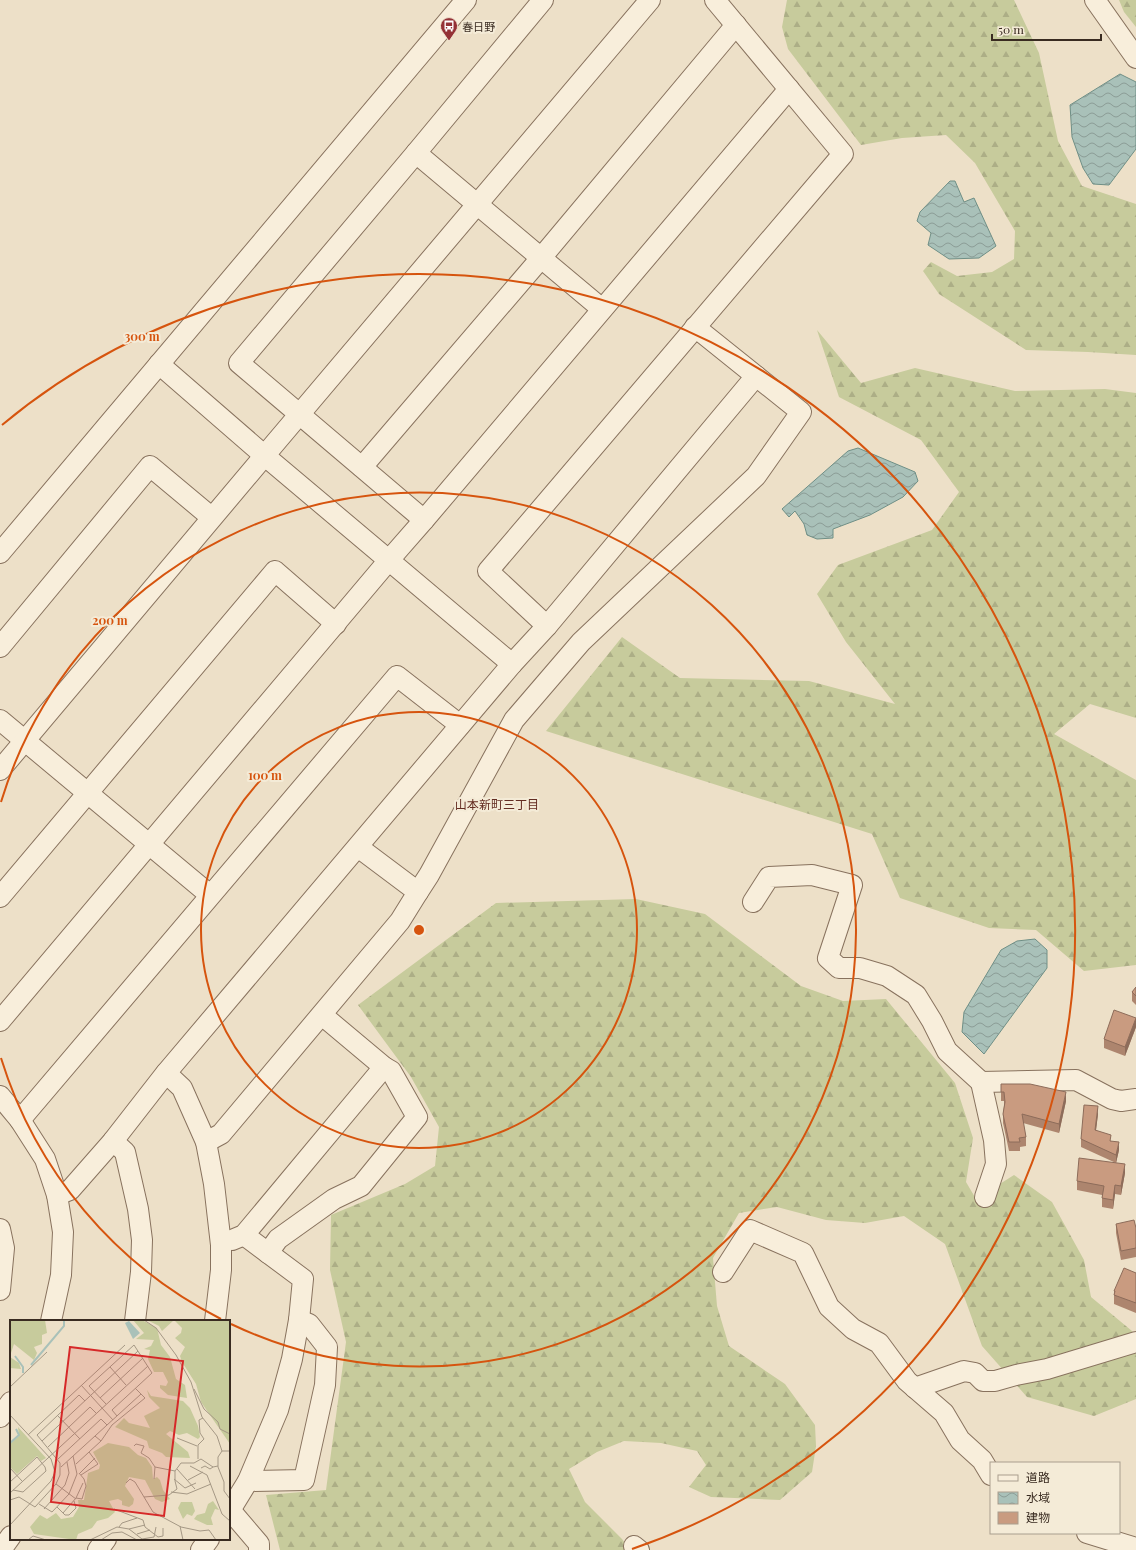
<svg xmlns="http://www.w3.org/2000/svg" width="1136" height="1550" font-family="'Playfair Display','Noto Sans JP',serif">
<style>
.forest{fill:url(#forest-firs)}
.water{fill:url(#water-waves);stroke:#6f8f86}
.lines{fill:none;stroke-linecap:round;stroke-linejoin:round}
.minor-casing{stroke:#88725e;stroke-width:22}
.minor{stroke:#f8eedb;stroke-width:20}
.wall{fill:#ad856e}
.shaded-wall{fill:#8d6c5a}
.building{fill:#c99b80;stroke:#8d6c5a}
.ring{fill:none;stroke:#d6540e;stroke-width:2}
.labels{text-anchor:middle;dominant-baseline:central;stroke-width:4;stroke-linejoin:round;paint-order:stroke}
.poi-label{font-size:11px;fill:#392b21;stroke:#f4ebd7;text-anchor:start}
.neighbourhood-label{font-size:12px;fill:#642d22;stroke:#f4ebd7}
.inset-river{fill:none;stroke:#a9c1b9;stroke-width:2}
.inset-road{fill:none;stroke:#a59885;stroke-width:1}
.view{fill:#d62828;fill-opacity:0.15;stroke:#d62828;stroke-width:2}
.inset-edge{fill:none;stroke:#392b21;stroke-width:2}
.centre{fill:#d6540e;stroke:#f4ebd7;stroke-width:2}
.ring-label{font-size:12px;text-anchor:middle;font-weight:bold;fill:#d6540e;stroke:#f4ebd7;stroke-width:4;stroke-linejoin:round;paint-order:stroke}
</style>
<defs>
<pattern id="forest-firs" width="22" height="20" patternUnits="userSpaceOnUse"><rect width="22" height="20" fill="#c7cb9c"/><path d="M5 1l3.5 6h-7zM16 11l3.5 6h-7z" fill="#acae86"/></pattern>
<pattern id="water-waves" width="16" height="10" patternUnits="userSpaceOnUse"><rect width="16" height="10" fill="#a9c1b9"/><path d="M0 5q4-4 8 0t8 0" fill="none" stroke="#8b9d96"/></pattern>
</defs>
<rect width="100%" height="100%" fill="#ede0c8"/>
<!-- forest -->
<g class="forest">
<polygon points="787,0 1014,0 1039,53 1058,141 1082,186 1136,204 1136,355 1088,352 1026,350 939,294 923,271 931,262 957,276 992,272 1014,259 1015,231 975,163 946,135 902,138 861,145 788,49 782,27"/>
<polygon points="1119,0 1136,0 1136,27 1124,12"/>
<polygon points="817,330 861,383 915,368 1015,391 1105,389 1136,393 1136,718 1090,704 1054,734 1136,780 1136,965 1084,971 1036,930 989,928 900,898 872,834 546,731 622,637 680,678 809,681 895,704 846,642 817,594 838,565 932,530 959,492 921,440 839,397"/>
<polygon points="636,899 705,914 801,986 843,1001 886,999 955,1083 973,1138 966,1182 976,1199 1014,1175 1052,1202 1084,1260 1091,1297 1132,1331 1136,1336 1136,1399 1094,1416 1027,1397 982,1346 945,1244 904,1216 865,1223 826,1220 777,1207 739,1213 713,1258 717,1306 729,1346 785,1384 815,1425 816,1446 812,1472 780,1500 711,1497 689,1487 706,1465 697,1451 661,1443 624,1441 597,1452 569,1469 585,1502 622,1539 630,1550 280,1550 266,1495 326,1490 346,1342 330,1270 331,1215 405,1184 435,1166 439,1127 411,1077 358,1005 496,903"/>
</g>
<!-- water -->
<g class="water">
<polygon points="1120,74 1136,82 1136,149 1109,185 1093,184 1083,168 1072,137 1070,105"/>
<polygon points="950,181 955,181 964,202 974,198 996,246 979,258 949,259 928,245 931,233 917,221 920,212"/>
<polygon points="858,448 915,472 918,481 903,497 870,515 833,529 833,538 817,539 807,535 804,524 795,511 789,517 782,509 848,451"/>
<polygon points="1035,939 1047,950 1047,968 984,1054 962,1032 964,1012 1001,950 1017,941"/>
</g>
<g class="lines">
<!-- minor casing -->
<g class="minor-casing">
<g id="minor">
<polyline points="1095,0 1136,58"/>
<polyline points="416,153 602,309"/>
<polyline points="159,364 265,456 512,664"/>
<polyline points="362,467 541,258 736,25"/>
<polyline points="424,520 239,363 416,153 543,0"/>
<polyline points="0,553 466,0"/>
<polyline points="547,626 488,571 843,154 715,0"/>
<polyline points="0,647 150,466 211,517"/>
<polyline points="0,720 210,895"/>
<path d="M0 770C215 512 434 257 650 0"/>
<polyline points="418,892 429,875 514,720 581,642 756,476 801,412 695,327"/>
<polyline points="0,897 275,571 336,624"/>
<polyline points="753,902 769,877 812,875 852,885 828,958 839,968 860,968 887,976 916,995 932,1021 947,1051 981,1082 1076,1080 1112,1099 1121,1101 1136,1099"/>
<polyline points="0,1021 389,560 424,520 789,89"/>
<polyline points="166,1073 182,1088 206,1142 214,1184 221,1245 221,1270 215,1321"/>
<polyline points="981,1082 994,1140 996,1164 985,1197"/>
<polyline points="0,1096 20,1120 45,1159 57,1195 63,1232 61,1275 51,1321"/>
<polyline points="20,1120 397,676 460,725"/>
<polyline points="113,1141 125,1152 138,1209 142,1240 141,1272 135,1321"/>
<polyline points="206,1142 221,1134 400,921 418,892 358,847"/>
<polyline points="57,1195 70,1190 113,1141 166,1073 512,664 547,626 756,376"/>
<polyline points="0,1229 4,1248 0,1290"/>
<polyline points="232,1240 244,1235 384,1067"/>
<polyline points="268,1253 278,1239 334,1199 361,1186 417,1117 391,1071 384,1067 322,1015"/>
<polyline points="723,1272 750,1230 803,1253 829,1307 853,1329 879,1343 907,1381 944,1413 960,1440 982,1460 991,1475"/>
<polyline points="915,1388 964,1371 975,1373 983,1381 995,1381 1016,1375 1047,1369 1136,1342"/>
<polyline points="0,1417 11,1402"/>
<polyline points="248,1481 304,1480 325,1385 327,1347 309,1324 299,1320"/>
<polyline points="230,1510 259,1544 259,1550"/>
<polyline points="229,1512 248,1481 278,1410 292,1359 299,1320 303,1279 244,1235"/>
<polyline points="1087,1533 1136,1548"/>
<polyline points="634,1546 639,1550"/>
<polyline points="1,1550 11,1536"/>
<polyline points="98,1550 106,1539"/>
<polyline points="201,1550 209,1539"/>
</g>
</g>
<!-- minor -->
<use href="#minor" class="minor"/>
</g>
<!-- wall -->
<g class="wall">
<polygon points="1136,987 1136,1005 1132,1001 1132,992"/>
<polygon points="1136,1018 1136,1027 1125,1056 1104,1048 1104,1039"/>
<polygon points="1001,1084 1066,1101 1059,1133 1023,1123 1026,1137 1026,1146 1020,1147 1020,1151 1009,1151 1003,1123 1003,1114 1004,1106 1004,1101 1001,1101"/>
<polygon points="1098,1114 1096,1130 1111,1141 1119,1150 1116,1163 1081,1147 1081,1139"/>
<polygon points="1125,1173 1121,1195 1115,1194 1113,1209 1102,1207 1102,1195 1077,1190 1077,1181"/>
<polygon points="1116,1224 1136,1228 1136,1257 1121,1260 1116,1233"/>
<polygon points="1136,1273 1136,1313 1114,1304 1114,1291"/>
</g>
<!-- shaded-wall -->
<g class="shaded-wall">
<polygon points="1136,1018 1136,1027 1125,1056 1125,1047"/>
<polygon points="1066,1092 1066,1101 1059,1133 1059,1124"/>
<polygon points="1098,1106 1098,1114 1095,1138 1095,1130"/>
<polygon points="1119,1142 1119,1150 1116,1163 1116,1155"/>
<polygon points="1125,1164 1125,1173 1121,1195 1121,1186"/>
<polygon points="1115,1185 1115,1194 1113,1209 1113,1200"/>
</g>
<!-- building -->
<g class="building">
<polygon points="1136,987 1136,996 1132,992"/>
<polygon points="1114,1010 1136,1018 1125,1047 1104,1039"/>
<polygon points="1001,1084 1030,1084 1066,1092 1059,1124 1022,1114 1026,1137 1019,1138 1020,1142 1009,1142 1003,1114 1005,1102 1004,1092 1001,1092"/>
<polygon points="1084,1105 1098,1106 1095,1130 1111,1135 1110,1141 1119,1142 1116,1155 1081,1139"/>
<polygon points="1079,1158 1125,1164 1121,1186 1115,1185 1113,1200 1102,1198 1104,1186 1077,1181"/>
<polygon points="1134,1220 1136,1228 1136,1248 1121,1251 1116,1224"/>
<polygon points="1124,1268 1136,1273 1136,1303 1114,1295 1115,1291 1114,1291"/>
</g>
<!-- distance rings -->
<g class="ring">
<circle cx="419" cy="930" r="218"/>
<path d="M221 1319A437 437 0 0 1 1 1058M1 802A437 437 0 1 1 231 1324"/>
<path d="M2 425A655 655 0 1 1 632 1549"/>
</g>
<!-- icons -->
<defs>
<g id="bus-pin" transform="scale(0.9)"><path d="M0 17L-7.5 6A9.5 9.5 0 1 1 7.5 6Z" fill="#943136" stroke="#f4ebd7"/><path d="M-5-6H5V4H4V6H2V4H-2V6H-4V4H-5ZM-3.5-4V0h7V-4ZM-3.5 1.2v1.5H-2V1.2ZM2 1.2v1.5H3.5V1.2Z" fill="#fff"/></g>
</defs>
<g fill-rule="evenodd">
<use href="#bus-pin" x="449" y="26"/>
</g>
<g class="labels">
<!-- poi labels -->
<g class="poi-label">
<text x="462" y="26">春日野</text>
</g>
<!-- neighbourhood labels -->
<g class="neighbourhood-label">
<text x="497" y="804">山本新町三丁目</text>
</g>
</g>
<!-- overview -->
<g transform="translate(10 1320)">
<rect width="220" height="220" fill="#ede0c8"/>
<path d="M0 0H35L37 13 32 15V24L24 27 27 33 24 40 4 24 0 36ZM123 0H132L147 8 151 25 160 37 166 59 175 65 177 78 158 75 150 68V65L156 66 158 62 153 52H144L138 39 140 30 134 29 141 26 144 20 126 19 134 13ZM137 0H220V124L191 82 186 64 172 42 170 36 175 27 165 18 171 13 172 8 164 0 152 11 149 6ZM0 37 9 43 11 49 0 48ZM137 70 141 76 173 81 180 88 188 106 190 117 188 119 177 113 169 115 160 111 156 114 178 132 180 138 156 137 152 133 139 128 137 121 105 107 114 98 119 103 140 108 134 96 150 88 139 77ZM98 123 119 127 128 135 136 138 142 147 143 159 147 157 150 160 153 170 160 179 152 182 145 179 135 160 119 157 115 166 124 179 123 184 119 187 112 185V181L108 179 99 181 105 192 98 198 87 201 82 208 68 214 66 220 24 214 20 207 30 195 37 199 46 193 51 199 63 197 69 187 68 180H74L78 153 89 149 90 145 83 132ZM203 181 209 190 205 189 201 198 203 205H197L184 199 187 195 195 193 198 184ZM171 182H182L185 191 182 196 177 194 173 199 168 188Z" fill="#c7cb9c"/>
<path d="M8 107 36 138 31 141 27 136 7 154 0 147V124L9 116Z" fill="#c7cb9c"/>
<path d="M119 1 130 13 123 19 115 3Z" fill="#a9c1b9"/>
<path class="inset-river" d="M5 36 13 47V53M21 45 54 6V0M0 123 9 115 6 109"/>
<path class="inset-road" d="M134 0 146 8 166 35 181 62 192 97 207 116 212 131M100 47 116 65M71 65 103 100M0 67 37 32M184 69 194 89 208 102 210 109 220 114M90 78 133 38M96 84 79 66 124 25 142 53 102 90 107 96M0 95 41 139 45 152 41 161 0 205M48 96 70 119M18 115 115 25M167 118 187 126M32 121 128 31M91 121 102 105 135 78 125 68M124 126 126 124 134 126 131 133 139 138 145 147 165 151M38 127 80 87 86 93M220 131H212L208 137V147L214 162V171L220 179M48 139 91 99 97 105M188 139V125L194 119 190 113 189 100 193 98M66 144 91 121 85 116M180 146 197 155 212 194 220 201M51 147 131 74M0 148 12 161M191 148 195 146 200 149 203 147M167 149 185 169M69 154 85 138M71 155 88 144 79 132M144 159 145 147M164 159 175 168 186 163M178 160 193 152M0 162 27 137 35 147 36 151 13 172 3 170M116 163 120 159 125 162 143 192 171 207 190 211 199 210 206 220M46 164 66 179M161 172 177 174 201 164M0 173 138 46M134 177 159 175 167 169 165 161V151L171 143H184L191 139 203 147 208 146M66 178 72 179 76 166 74 159 69 153M0 180 9 177 25 187 46 164 50 155V143L27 115 69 75 75 81M29 184 42 192 59 174 67 154 63 136M47 187 55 195H59L66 188 64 181M34 189 55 165 59 153 57 142M104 189 133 200 135 207 148 217 153 216V208M53 193 66 178 73 163M170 206 173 220M109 207 112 203 127 198M119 209 135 205M127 214 140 210M18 220 23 216 36 220M80 220 107 207 119 209 132 219 144 217 146 207M91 220 102 213 112 212 127 220"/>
<path class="view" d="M60 27 173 41 154 196 41 182Z"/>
<rect width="220" height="220" class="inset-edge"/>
</g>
<circle cx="419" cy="930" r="6" class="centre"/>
<g class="ring-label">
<text x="142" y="341">300 m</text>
<text x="110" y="625">200 m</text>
<text x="265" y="780">100 m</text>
</g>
<!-- legend -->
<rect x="990" y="1462" width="130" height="72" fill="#f4ebd7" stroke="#a99e8e"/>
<rect x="998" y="1475" width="20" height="6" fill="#f8eedb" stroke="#a99e8e"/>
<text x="1026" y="1482" font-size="12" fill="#392b21">道路</text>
<rect x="998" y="1492" width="20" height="12" fill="url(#water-waves)" stroke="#a99e8e"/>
<text x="1026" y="1502" font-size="12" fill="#392b21">水域</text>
<rect x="998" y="1512" width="20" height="12" fill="#c99b80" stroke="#a99e8e"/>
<text x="1026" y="1522" font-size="12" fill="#392b21">建物</text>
<!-- scale -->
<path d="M992 34v6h109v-6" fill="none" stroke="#392b21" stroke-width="2"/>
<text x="998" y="34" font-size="12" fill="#392b21" stroke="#f4ebd7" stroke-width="3" paint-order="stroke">50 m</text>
</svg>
